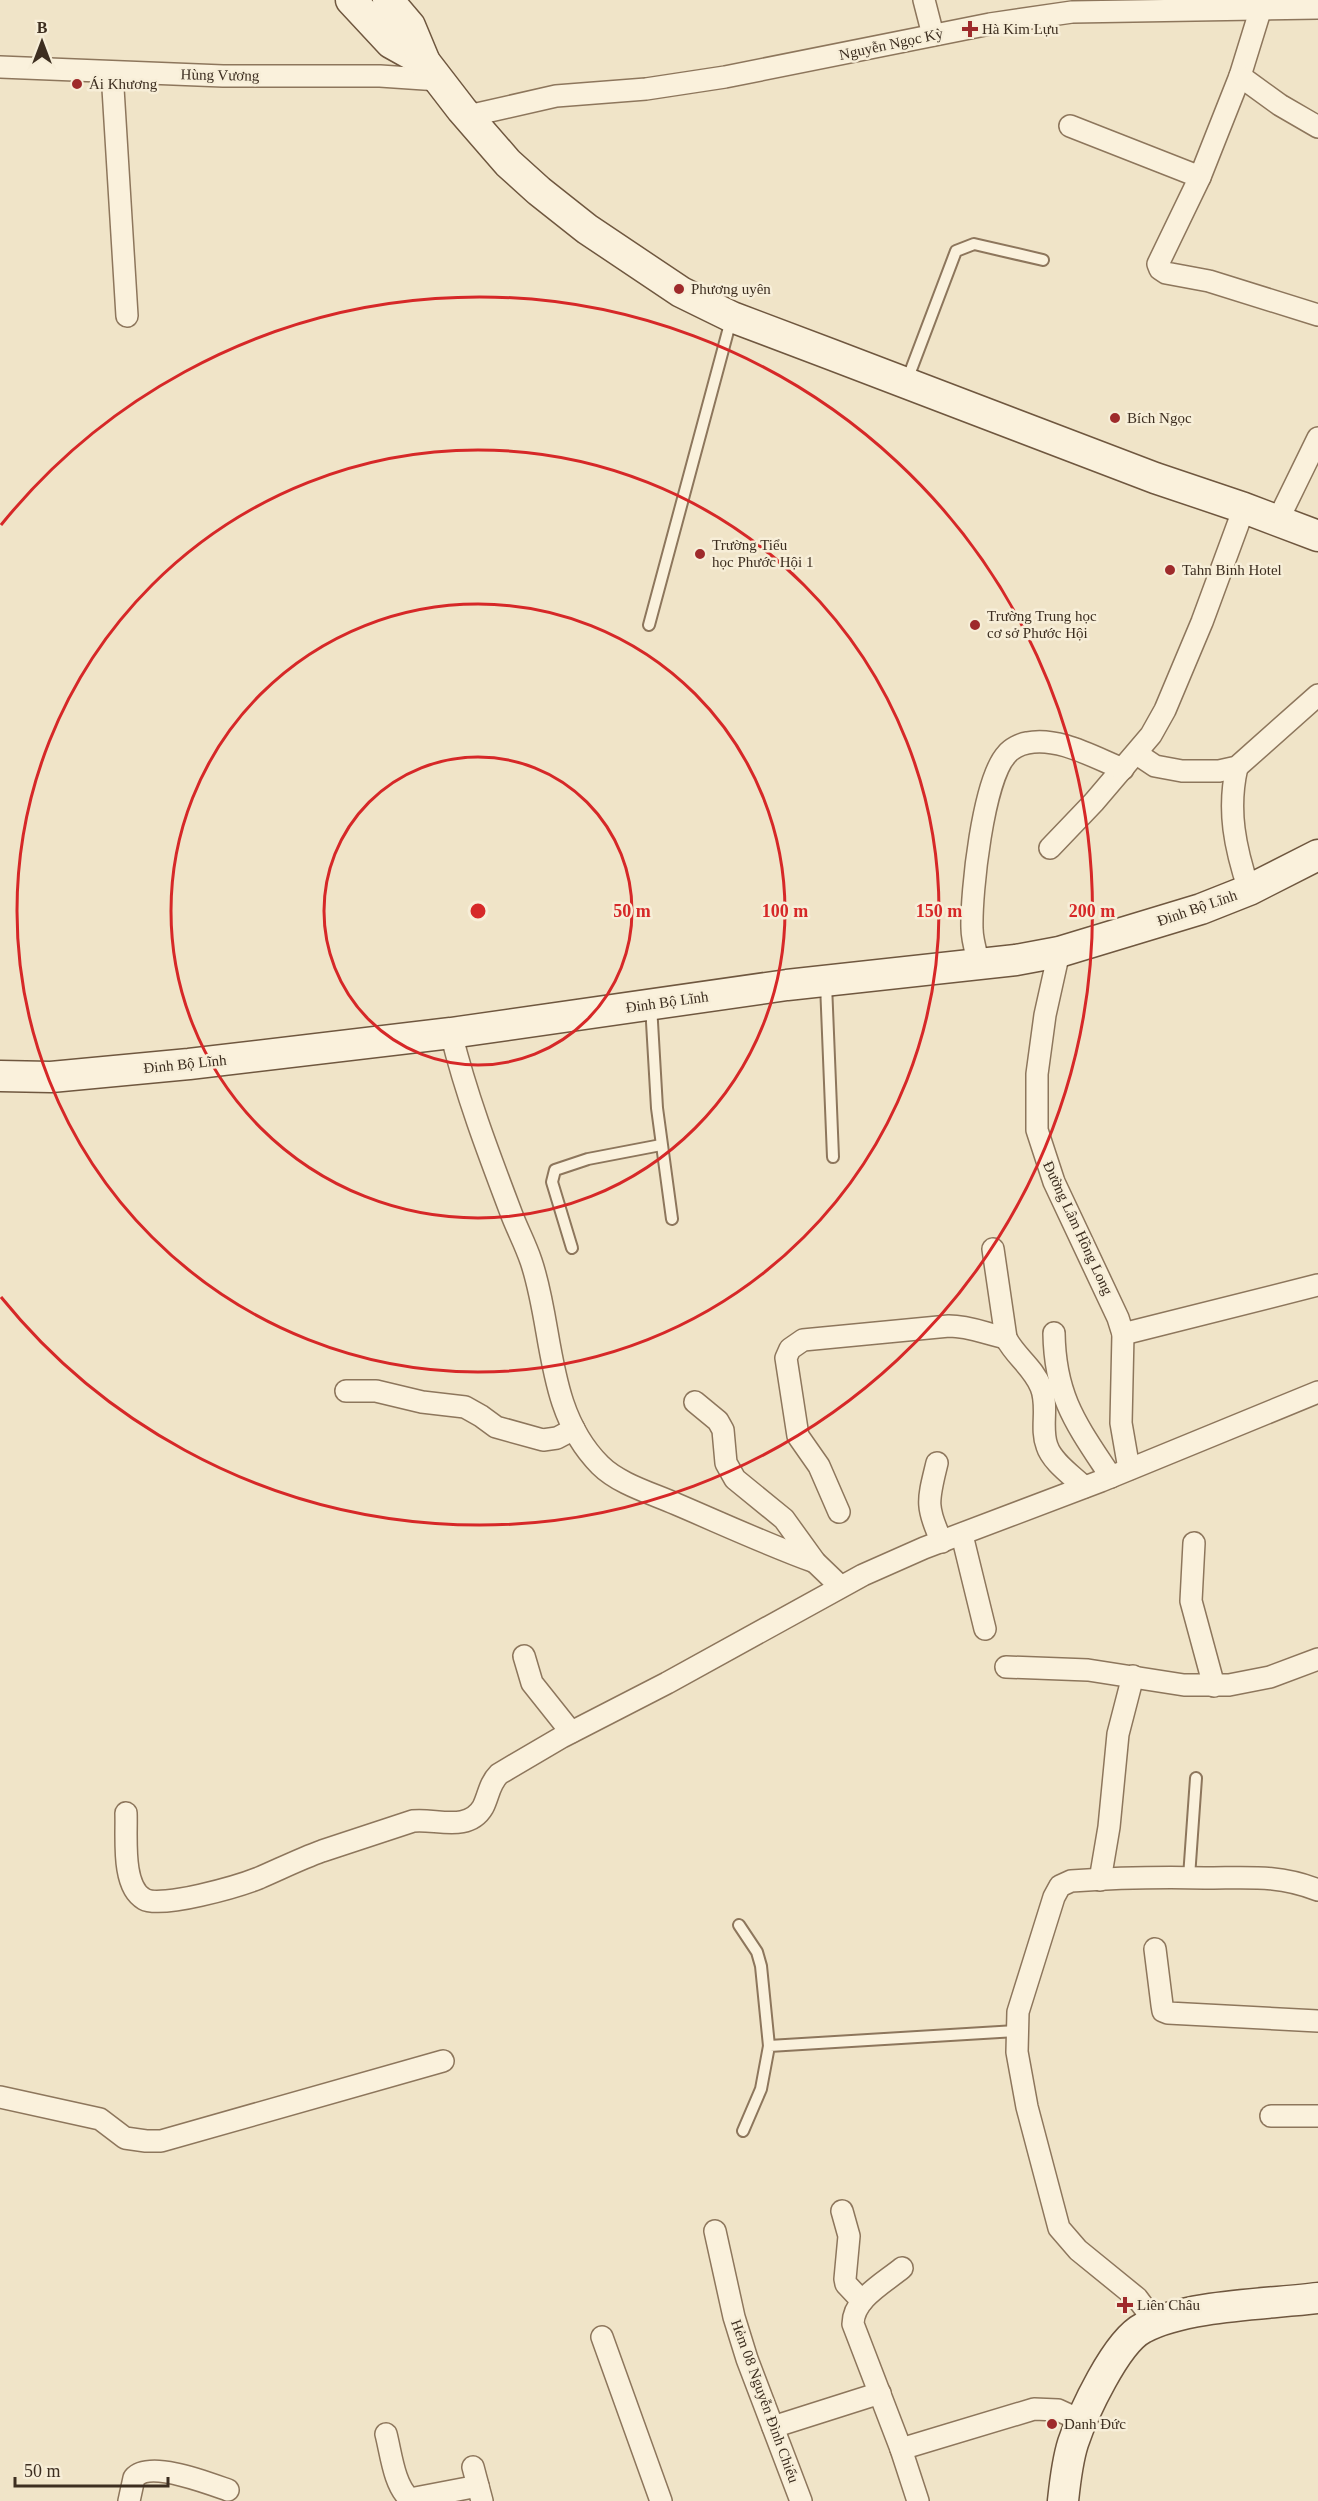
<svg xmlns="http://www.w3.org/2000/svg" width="1318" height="2501" font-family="Georgia,serif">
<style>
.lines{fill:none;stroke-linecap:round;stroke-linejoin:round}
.lane-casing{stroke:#8d765c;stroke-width:14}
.street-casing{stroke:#8d765c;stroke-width:24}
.secondary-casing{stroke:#6f573f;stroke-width:33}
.lane{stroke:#faf1dc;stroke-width:10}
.street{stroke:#faf1dc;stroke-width:21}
.secondary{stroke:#faf1dc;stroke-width:30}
.ring{fill:none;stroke:#d62828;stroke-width:3}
.poi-dot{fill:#9e2a2b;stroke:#f7eed8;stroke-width:2}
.labels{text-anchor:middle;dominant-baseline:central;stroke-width:5;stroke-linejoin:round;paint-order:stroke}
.poi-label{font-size:15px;fill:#3d2e20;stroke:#f7eed8;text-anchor:start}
.street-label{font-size:15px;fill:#3d2e20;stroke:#f7eed8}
.centre{fill:#d62828;stroke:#f7eed8;stroke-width:3}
.ring-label{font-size:18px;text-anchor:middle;font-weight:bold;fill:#d62828;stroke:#f7eed8;stroke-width:5;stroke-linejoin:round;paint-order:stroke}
</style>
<rect width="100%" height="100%" fill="#f0e4c8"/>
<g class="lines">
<!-- lane casing -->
<g class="lane-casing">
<g id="lane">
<polyline points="906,383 956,251 974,244 1043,260"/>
<polyline points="649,625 731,320"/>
<polyline points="826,984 833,1157"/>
<polyline points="651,1005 657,1108 672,1219"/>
<polyline points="572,1248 552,1182 555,1170 588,1159 661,1145"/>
<polyline points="1189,1877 1196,1778"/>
<polyline points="739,1925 757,1952 761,1966 769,2046"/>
<polyline points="743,2131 761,2089 769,2046 1016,2031"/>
</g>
</g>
<!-- street casing -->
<g class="street-casing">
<g id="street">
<polyline points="924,0 933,35"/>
<polyline points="1261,8 1240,76 1200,177 1158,264 1160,269 1166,273 1209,281 1318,315"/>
<polyline points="0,67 223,76 380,76 439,80"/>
<polyline points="112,72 127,316"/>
<polyline points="1240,76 1280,105 1318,127"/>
<polyline points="468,116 556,96 646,89 725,77 990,24 1072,12 1318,8"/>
<polyline points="1070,126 1200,177"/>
<polyline points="1278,520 1318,438"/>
<polyline points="1137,754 1155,766 1182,771 1219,771 1237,767 1318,695"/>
<path d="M1237 767C1227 810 1235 848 1249 890"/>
<polyline points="1050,848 1094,802 1151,735 1165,710 1202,622 1244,508"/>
<polyline points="1059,952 1045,1015 1037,1074 1037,1130 1054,1182 1118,1318 1123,1334 1121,1423 1129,1469"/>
<path d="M979 964C976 952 972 940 972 928 971 893 983 779 1007 754 1011 749 1020 744 1027 743 1058 736 1095 758 1123 769"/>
<path d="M451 1033C466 1094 488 1152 510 1210 516 1227 525 1243 531 1261 554 1328 545 1410 600 1465 619 1484 651 1493 676 1504 723 1524 768 1545 815 1562"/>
<path d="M993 1249 1006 1338C1015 1356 1033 1367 1041 1387 1049 1406 1040 1428 1047 1446 1052 1462 1073 1476 1084 1487"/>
<path d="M1054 1333C1055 1398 1077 1425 1111 1477"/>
<polyline points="1123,1334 1318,1285"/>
<polyline points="346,1391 376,1391 422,1402 465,1407 481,1416 496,1427 543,1440 557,1438 574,1429"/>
<polyline points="695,1402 718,1421 723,1430 726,1463 735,1479 784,1519 815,1562 840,1586"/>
<path d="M937 1463C928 1500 925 1506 942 1542"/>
<path d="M839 1512 819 1466 798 1436 786 1358 790 1349 803 1340 949 1326C970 1326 986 1334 1006 1338"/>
<polyline points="962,1535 985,1629"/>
<polyline points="1194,1543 1191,1601 1214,1686"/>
<polyline points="524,1656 532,1683 571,1732"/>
<polyline points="1006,1667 1088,1670 1184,1685 1229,1685 1270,1677 1318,1659"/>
<path d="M126 1813C127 1835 121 1886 144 1899 161 1909 239 1886 259 1878 280 1869 300 1859 322 1851 352 1841 382 1831 413 1821 435 1818 468 1833 483 1807 489 1795 489 1784 499 1774L562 1737 667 1683 863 1575 924 1548 1101 1481 1318 1392"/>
<polyline points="1100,1880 1109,1827 1118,1734 1133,1676"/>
<polyline points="1155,1949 1162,2005 1163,2011 1168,2013 1318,2021"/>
<polyline points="0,2097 100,2119 125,2138 146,2141 161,2141 443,2061"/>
<polyline points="1271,2116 1318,2116"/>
<polyline points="842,2211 849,2236 845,2279 846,2284 862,2301"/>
<polyline points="715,2231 734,2317 747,2359 801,2501"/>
<path d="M902 2268C884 2283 853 2299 853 2324L901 2449 918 2501"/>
<path d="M1155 2322 1137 2298 1078 2250 1059 2228 1027 2107 1017 2052 1018 2012 1054 1897 1060 1886 1071 1881C1115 1878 1160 1877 1205 1878 1246 1878 1278 1874 1318 1890"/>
<polyline points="602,2337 661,2501"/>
<polyline points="773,2427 880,2393"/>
<path d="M386 2434C391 2453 394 2486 410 2499L478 2486"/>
<polyline points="901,2449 1034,2409 1058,2410 1082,2421"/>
<polyline points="473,2467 482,2501"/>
<path d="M129 2501 134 2478C149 2460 208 2483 228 2490"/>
</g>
</g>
<!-- secondary casing -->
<g class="secondary-casing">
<g id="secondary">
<polyline points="351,0 391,43 425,62"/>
<polyline points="388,0 410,26 425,62 462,110 508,163 539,191 587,229 681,292 732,317 830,354 1155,478 1244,508 1318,536"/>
<polyline points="0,1076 51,1077 189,1064 451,1033 787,985 1016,960 1059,952 1201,909 1249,890 1318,855"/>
<path d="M1063 2501C1065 2482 1067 2462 1073 2443 1083 2413 1116 2342 1143 2328 1185 2305 1270 2304 1318 2298"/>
</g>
</g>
<!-- lane -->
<use href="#lane" class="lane"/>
<!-- street -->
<use href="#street" class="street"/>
<!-- secondary -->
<use href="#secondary" class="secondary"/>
</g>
<!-- distance rings -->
<g class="ring">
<circle cx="478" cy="911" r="154"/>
<circle cx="478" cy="911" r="307"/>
<circle cx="478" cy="911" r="461"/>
<path d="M1 525A614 614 0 1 1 1 1297"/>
</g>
<!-- markers -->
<g class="poi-dot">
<path d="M967 20h6v6h6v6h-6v6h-6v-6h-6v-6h6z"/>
<circle cx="77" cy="84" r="6"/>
<circle cx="679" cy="289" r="6"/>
<circle cx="1115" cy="418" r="6"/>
<circle cx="700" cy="554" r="6"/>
<circle cx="1170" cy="570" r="6"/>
<circle cx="975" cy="625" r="6"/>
<path d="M1122 2296h6v6h6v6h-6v6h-6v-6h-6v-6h6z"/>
<circle cx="1052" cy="2424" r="6"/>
</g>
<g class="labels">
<!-- poi labels -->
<g class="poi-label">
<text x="982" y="29">Hà Kim Lựu</text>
<text x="89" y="84">Ái Khương</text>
<text x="691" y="289">Phương uyên</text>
<text x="1127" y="418">Bích Ngọc</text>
<text x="712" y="545">Trường Tiểu<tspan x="712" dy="17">học Phước Hội 1</tspan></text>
<text x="1182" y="570">Tahn Binh Hotel</text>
<text x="987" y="616">Trường Trung học<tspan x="987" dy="17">cơ sở Phước Hội</tspan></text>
<text x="1137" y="2305">Liên Châu</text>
<text x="1064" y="2424">Danh Đức</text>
</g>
<!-- street labels -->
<g class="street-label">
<text transform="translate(891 44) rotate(-12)">Nguyễn Ngọc Kỳ</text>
<text transform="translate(220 75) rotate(1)">Hùng Vương</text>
<text transform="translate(1197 908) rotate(-19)">Đinh Bộ Lĩnh</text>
<text transform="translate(667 1002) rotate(-8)">Đinh Bộ Lĩnh</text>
<text transform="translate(185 1064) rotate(-6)">Đinh Bộ Lĩnh</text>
<text transform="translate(1078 1228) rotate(65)">Đường Lâm Hồng Long</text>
<text transform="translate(765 2401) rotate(70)">Hẻm 08 Nguyễn Đình Chiểu</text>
</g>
</g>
<circle cx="478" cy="911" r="9" class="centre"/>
<g class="ring-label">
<text x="632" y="917">50 m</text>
<text x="785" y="917">100 m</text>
<text x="939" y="917">150 m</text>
<text x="1092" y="917">200 m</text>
</g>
<!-- north arrow -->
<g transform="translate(42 42)" stroke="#f7eed8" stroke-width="4.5" paint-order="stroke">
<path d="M0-4.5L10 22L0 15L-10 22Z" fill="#3d2e20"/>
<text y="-9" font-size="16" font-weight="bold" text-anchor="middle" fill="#3d2e20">B</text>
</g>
<!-- scale -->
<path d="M15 2477v9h153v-9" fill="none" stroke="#3d2e20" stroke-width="3"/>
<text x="24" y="2477" font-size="18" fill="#3d2e20" stroke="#f7eed8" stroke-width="4.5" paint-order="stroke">50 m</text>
</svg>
